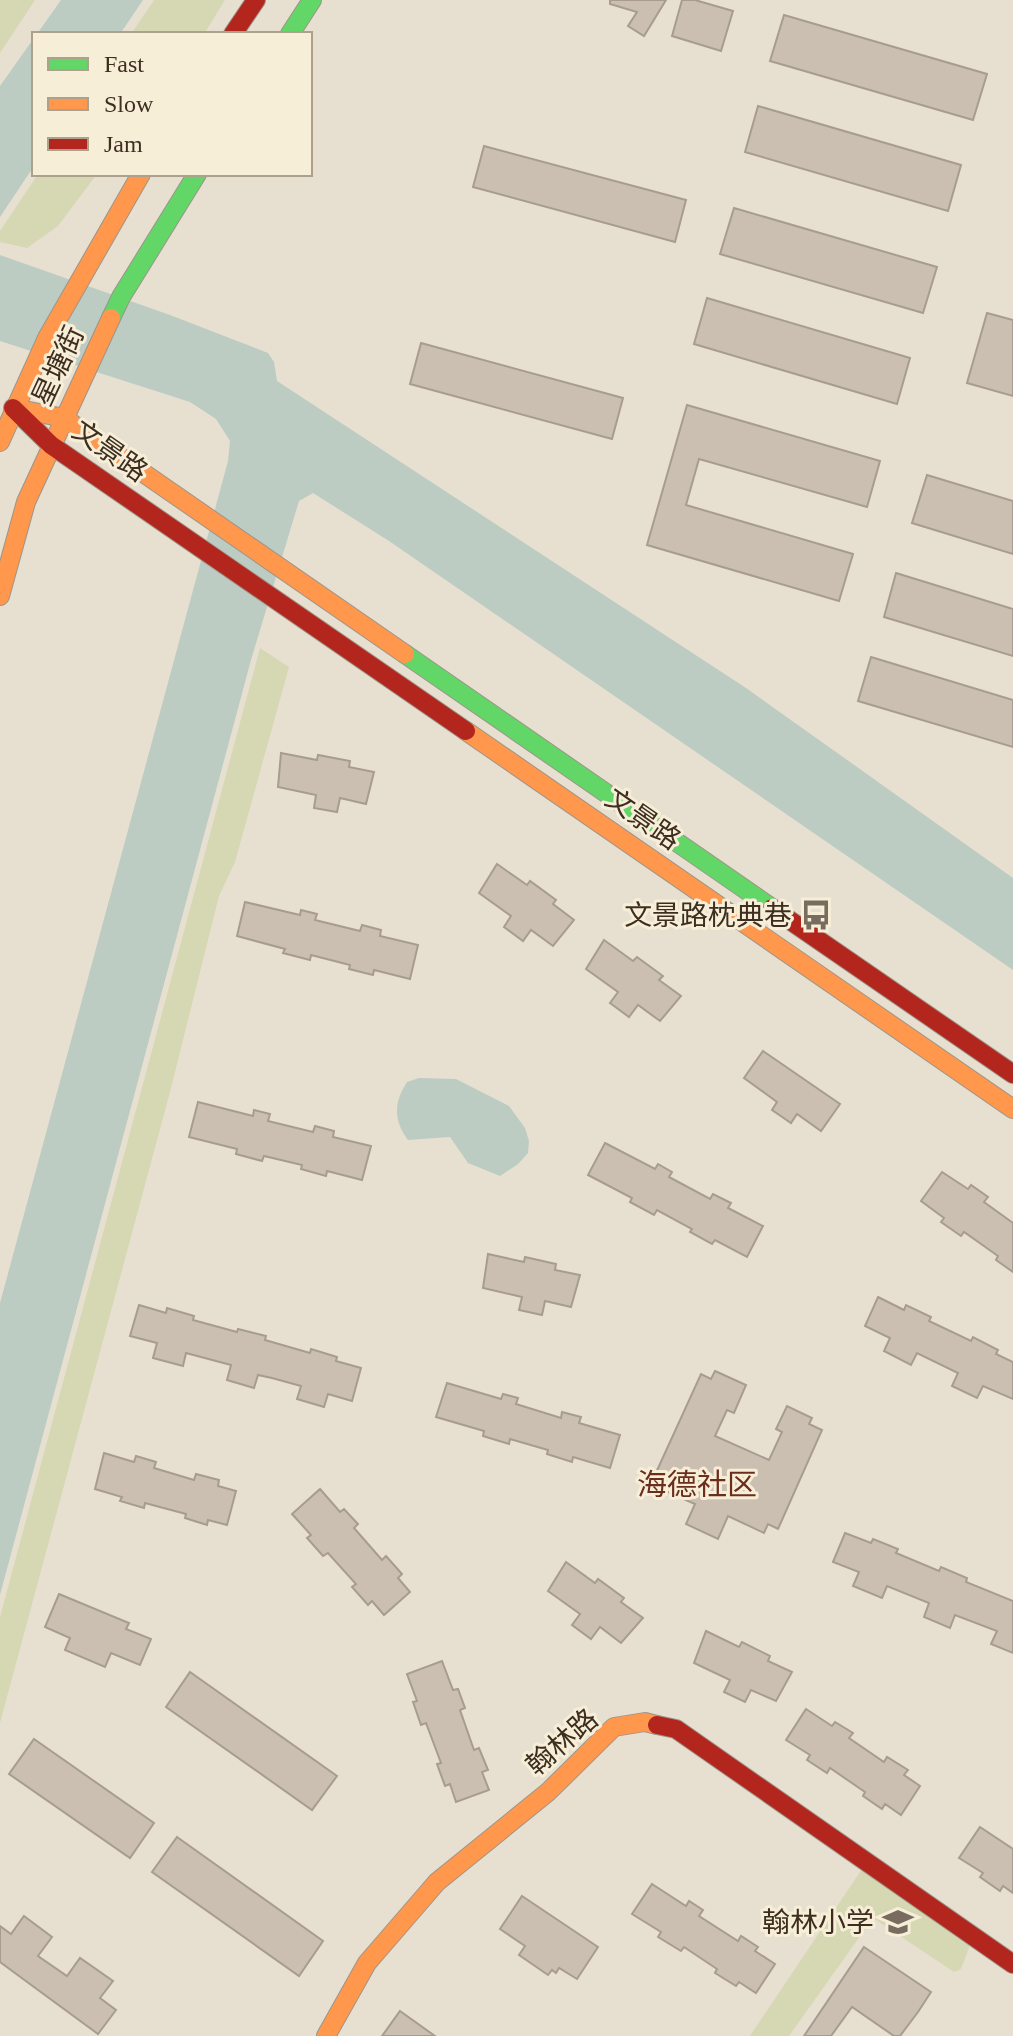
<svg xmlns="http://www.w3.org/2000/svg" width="1013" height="2036" font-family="'Times New Roman','Noto Sans SC',serif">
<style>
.green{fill:#d6d7b3}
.water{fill:#bcccc2}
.building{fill:#cbbfb2;stroke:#a89c90;stroke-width:2}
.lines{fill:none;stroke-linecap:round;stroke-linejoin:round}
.fast-casing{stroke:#9c958a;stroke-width:20}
.slow-casing{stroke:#9c958a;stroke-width:20}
.jam-casing{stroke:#9c958a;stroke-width:20}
.fast{stroke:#63d668;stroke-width:18}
.slow{stroke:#ff974d;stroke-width:18}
.jam{stroke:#b3261e;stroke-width:18}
.labels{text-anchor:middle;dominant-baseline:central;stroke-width:6;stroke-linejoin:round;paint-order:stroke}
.street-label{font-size:28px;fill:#3d2e20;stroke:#f7eed8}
.poi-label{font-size:28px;fill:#3d2e20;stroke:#f7eed8;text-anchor:end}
.neighbourhood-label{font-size:30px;fill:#6b2e1e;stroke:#f7eed8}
</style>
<rect width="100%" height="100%" fill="#e7e0d1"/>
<!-- green -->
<g class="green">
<polygon points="0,0 35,0 0,53"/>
<polygon points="154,0 225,0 204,34 131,34"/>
<polygon points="38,174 97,174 58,226 27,248 0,242 0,231"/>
<polygon points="260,648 289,667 235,862 219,896 170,1092 0,1723 0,1617"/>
<polygon points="864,1866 970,1945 961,1969 954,1972 873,1918 789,2036 750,2036"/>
</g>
<!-- water -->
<g class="water">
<polygon points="61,0 143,0 120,34 37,34"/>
<polygon points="34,38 34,166 0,217 0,86"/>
<polygon points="0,255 170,315 268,353 274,362 277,381 746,688 1013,878 1013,970 389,541 313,493 299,501 251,660 0,1595 0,1303 228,461 230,441 216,419 190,402 0,341"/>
<path d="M419 1078 456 1079 509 1106 525 1128 529 1141 528 1153 518 1164 500 1176 468 1163 450 1137 408 1140C393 1120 394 1102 407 1082Z"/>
</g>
<!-- building -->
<g class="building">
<polygon points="610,0 666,0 644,36 628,26 637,12 610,4"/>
<polygon points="682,0 695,0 733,11 721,51 672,36"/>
<polygon points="784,15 987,74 973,120 770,61"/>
<polygon points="758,106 961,165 948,211 745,152"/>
<polygon points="484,146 686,200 675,242 473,187"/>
<polygon points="734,208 937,267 923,313 720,254"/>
<polygon points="707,298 910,358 897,404 694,344"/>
<polygon points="987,313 1013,320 1013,396 967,383"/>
<polygon points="421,343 623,398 612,439 410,384"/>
<polygon points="687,405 880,461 867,507 699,459 686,505 853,554 839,601 647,545"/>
<polygon points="927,475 1013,501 1013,554 912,523"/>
<polygon points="896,573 1013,609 1013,656 884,617"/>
<polygon points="871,657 1013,700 1013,747 858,701"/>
<polygon points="281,753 317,760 318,755 350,761 349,767 374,772 366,804 340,798 337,812 314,808 316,795 278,787"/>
<polygon points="497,864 527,885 530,881 556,900 553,904 574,920 553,946 531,930 523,941 504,927 511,916 479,893"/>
<polygon points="245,902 300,915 301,910 317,914 315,920 360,931 362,925 381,930 380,936 418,945 410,979 374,970 373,975 349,969 350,965 311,955 310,960 283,953 285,949 237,936"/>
<polygon points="604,940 633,961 637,957 663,976 659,980 681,996 660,1021 638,1005 629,1017 610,1003 618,992 586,969"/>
<polygon points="763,1051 840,1104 821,1131 797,1114 791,1123 772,1110 777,1102 744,1078"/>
<polygon points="198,1102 253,1116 254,1110 270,1114 268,1121 313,1132 315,1126 334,1131 333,1137 371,1146 362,1180 327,1171 326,1176 301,1169 302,1165 264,1156 262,1161 236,1154 237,1149 189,1137"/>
<polygon points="605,1143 655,1169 658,1164 672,1172 669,1177 710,1199 713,1194 731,1203 728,1208 763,1226 747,1257 715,1240 712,1244 690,1232 692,1229 657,1210 654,1215 630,1202 632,1198 588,1175"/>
<polygon points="942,1172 968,1189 971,1185 988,1197 984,1202 1013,1223 1013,1272 996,1260 998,1256 964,1232 961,1236 941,1222 944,1218 921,1201"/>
<polygon points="488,1254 524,1262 525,1257 556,1264 555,1270 580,1275 571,1307 545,1301 542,1315 519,1310 522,1297 483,1288"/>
<polygon points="878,1297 904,1310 906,1305 931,1317 929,1321 971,1341 973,1337 998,1350 996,1354 1013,1362 1013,1399 983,1386 977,1398 952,1386 958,1373 917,1353 911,1365 884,1351 890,1338 865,1326"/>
<polygon points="139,1305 166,1313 167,1308 194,1316 193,1320 237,1332 238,1329 266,1336 265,1340 310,1353 311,1349 337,1357 336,1361 361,1368 352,1401 328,1394 324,1407 297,1399 301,1386 272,1378 258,1375 254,1388 227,1380 231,1365 186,1353 183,1366 153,1358 157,1343 130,1336"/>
<polygon points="715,1371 746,1385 734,1413 727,1410 715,1436 769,1460 782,1432 776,1429 787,1406 812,1418 809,1424 822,1430 778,1529 768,1524 764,1533 728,1516 718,1539 686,1524 695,1504 661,1489 664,1481 654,1477 701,1374 711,1379"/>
<polygon points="447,1383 501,1399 503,1394 518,1398 516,1404 561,1418 562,1412 581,1417 579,1423 620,1435 610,1468 573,1457 572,1462 547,1454 548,1450 510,1439 509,1444 483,1436 484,1431 436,1417"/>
<polygon points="104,1453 134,1462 136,1456 156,1462 154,1468 194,1480 196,1474 219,1480 218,1486 236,1491 227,1525 208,1520 207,1525 185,1518 186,1514 145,1503 144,1508 120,1501 122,1497 95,1489"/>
<polygon points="320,1489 340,1512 344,1509 358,1524 354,1528 382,1560 386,1556 402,1574 398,1578 410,1592 384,1615 372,1601 368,1605 352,1587 356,1584 328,1553 323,1556 307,1538 311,1535 292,1514"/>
<polygon points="845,1533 871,1543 873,1539 898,1549 896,1553 939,1571 941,1567 967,1578 966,1582 1013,1601 1013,1653 991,1644 997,1631 955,1615 950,1628 924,1617 929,1603 887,1586 882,1598 853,1586 859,1572 833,1562"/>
<polygon points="566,1562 595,1583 598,1579 624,1598 621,1602 643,1618 621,1643 600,1627 591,1639 572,1625 580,1614 548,1591"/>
<polygon points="59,1594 129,1623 126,1629 151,1639 140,1665 111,1653 105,1667 65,1650 70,1638 45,1627"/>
<polygon points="706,1631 739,1647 742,1642 770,1656 768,1661 792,1672 776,1701 751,1690 745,1702 724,1692 730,1680 694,1663"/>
<polygon points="442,1661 453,1690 458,1689 465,1708 460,1710 474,1750 479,1748 488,1770 482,1772 489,1790 456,1802 450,1784 445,1786 437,1764 441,1763 426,1723 421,1725 413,1702 417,1701 407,1674"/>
<polygon points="190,1672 337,1776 312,1810 166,1707"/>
<polygon points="806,1709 832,1726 835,1722 853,1733 849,1738 884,1762 887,1757 908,1770 904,1775 920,1786 901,1815 885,1804 882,1809 863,1796 865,1792 830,1768 827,1773 807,1760 810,1755 786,1740"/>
<polygon points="34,1739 154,1823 130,1858 9,1774"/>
<polygon points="980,1827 1013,1849 1013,1893 1003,1886 1000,1891 980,1877 983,1873 959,1858"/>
<polygon points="177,1837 323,1941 299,1976 152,1872"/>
<polygon points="652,1884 686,1906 689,1901 703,1910 699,1916 738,1941 741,1936 758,1947 755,1951 775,1964 756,1993 739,1982 736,1986 715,1973 717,1969 684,1947 681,1951 658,1937 661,1932 632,1914"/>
<polygon points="522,1896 598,1947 577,1979 559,1968 556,1973 552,1970 548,1975 519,1955 525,1946 500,1929"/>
<polygon points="24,1916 52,1937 38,1956 67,1976 80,1958 113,1981 100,1998 116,2010 98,2034 0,1962 0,1926 11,1934"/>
<polygon points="864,1947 931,1992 918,2012 900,2036 894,2036 852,2007 831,2036 804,2036"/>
<polygon points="400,2011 435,2036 382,2036"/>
</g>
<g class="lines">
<!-- fast casing -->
<g class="fast-casing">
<g id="fast">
<polyline points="290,34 312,0"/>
<polyline points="111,318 121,297 197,174"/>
<polyline points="405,654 772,908"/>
</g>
</g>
<!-- slow casing -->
<g class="slow-casing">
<g id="slow">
<polyline points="14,408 64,418 405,654"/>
<polyline points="0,442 47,338 141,174"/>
<polyline points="0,596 26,502 111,318"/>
<polyline points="466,731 1013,1109"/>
<polyline points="326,2036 367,1963 437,1882 548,1792 614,1727 645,1722 657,1725"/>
</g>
</g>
<!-- jam casing -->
<g class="jam-casing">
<g id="jam">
<polyline points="233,34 256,0"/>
<polyline points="13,408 51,445 466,731"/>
<polyline points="772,908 1013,1074"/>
<polyline points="657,1725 676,1729 1013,1964"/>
</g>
</g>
<!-- fast -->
<use href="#fast" class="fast"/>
<!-- slow -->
<use href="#slow" class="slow"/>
<!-- jam -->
<use href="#jam" class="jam"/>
</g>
<!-- icons -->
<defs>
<g id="bus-bare" transform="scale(2.4)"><path d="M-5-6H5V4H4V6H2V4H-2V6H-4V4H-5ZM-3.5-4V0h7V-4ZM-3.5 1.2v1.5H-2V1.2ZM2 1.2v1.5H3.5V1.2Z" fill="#786c5e" stroke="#f7eed8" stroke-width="2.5" paint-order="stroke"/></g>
<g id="school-bare" transform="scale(2.4)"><path d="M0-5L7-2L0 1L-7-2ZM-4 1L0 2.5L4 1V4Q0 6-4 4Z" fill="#786c5e" stroke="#f7eed8" stroke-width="2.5" paint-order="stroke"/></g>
</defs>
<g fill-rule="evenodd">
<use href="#bus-bare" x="816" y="915"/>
<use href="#school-bare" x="898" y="1922"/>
</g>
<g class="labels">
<!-- street labels -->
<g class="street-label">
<text transform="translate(58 366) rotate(-65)">星塘街</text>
<text transform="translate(110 451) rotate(35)">文景路</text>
<text transform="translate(643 819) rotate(35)">文景路</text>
<text transform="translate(562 1742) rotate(-41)">翰林路</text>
</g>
<!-- poi labels -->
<g class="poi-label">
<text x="792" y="915">文景路枕典巷</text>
<text x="874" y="1922">翰林小学</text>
</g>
<!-- neighbourhood labels -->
<g class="neighbourhood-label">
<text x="697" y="1484">海德社区</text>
</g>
</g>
<!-- legend -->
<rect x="32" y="32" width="280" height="144" fill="#f7eed8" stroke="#ada18e" stroke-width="2"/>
<rect x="48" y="58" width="40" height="12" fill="#63d668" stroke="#ada18e" stroke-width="2"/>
<text x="104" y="72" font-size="24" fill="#3d2e20">Fast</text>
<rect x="48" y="98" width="40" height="12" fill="#ff974d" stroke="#ada18e" stroke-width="2"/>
<text x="104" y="112" font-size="24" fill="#3d2e20">Slow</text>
<rect x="48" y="138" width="40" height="12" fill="#b3261e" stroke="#ada18e" stroke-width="2"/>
<text x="104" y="152" font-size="24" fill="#3d2e20">Jam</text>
</svg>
